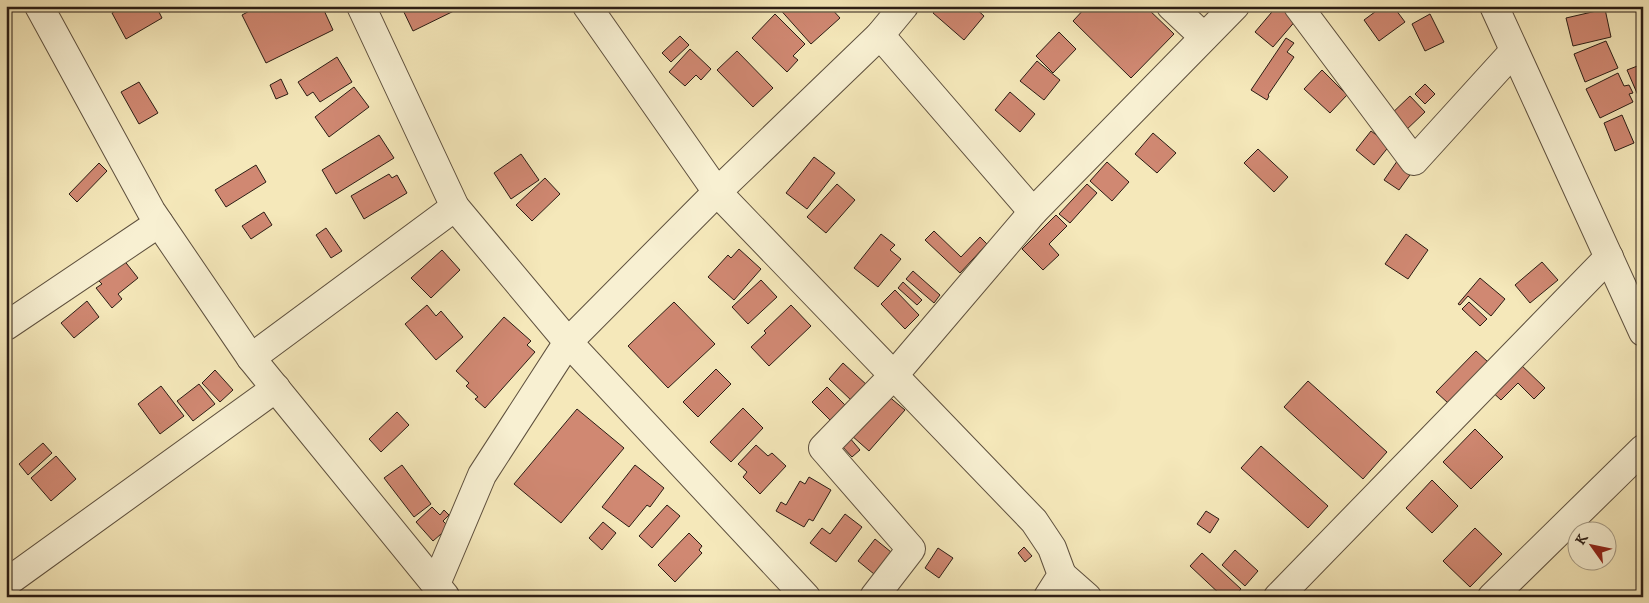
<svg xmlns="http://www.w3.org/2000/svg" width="1649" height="603" font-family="'IM FELL English',serif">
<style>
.building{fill:#d08872;stroke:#2b1d15}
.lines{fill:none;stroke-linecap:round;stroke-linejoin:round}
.minor-casing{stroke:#5e503e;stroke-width:30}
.minor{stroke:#f8f0d2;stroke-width:28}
</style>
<rect width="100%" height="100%" fill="#f5e8ba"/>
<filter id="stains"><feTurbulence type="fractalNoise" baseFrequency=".004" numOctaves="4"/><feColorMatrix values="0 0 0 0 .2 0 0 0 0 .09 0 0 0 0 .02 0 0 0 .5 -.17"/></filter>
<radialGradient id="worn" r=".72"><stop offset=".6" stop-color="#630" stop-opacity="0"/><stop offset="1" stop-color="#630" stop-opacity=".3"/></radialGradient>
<!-- building -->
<g class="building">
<polygon points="124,6 156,6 162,18 126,39 112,13"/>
<polygon points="259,6 322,6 333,30 266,63 242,15"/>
<polygon points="401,6 462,6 462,7 413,31"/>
<polygon points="777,6 829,6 840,18 811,44"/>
<polygon points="939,6 973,6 984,16 964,40 933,13"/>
<polygon points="1087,6 1145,6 1174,34 1131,78 1073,21"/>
<polygon points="1277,6 1282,6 1297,19 1273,47 1255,32"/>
<polygon points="1383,6 1393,6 1405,22 1379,41 1364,20"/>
<polygon points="1605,9 1611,37 1573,46 1566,18"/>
<polygon points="775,14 805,44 793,56 798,60 787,72 752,38"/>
<polygon points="1430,14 1444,42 1425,51 1412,24"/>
<polygon points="1059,32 1076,49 1053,73 1036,56"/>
<polygon points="680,36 689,45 671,62 662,53"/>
<polygon points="1286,38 1294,43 1287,52 1294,57 1268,95 1269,96 1267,100 1251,90"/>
<polygon points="1606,41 1618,68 1585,82 1574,54"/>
<polygon points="690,49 711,69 701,80 696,75 685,86 669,72"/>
<polygon points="737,51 773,88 753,107 717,70"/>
<polygon points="337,57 352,82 320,102 313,92 307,96 298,82"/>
<polygon points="1037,61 1060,80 1044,100 1020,81"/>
<polygon points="1640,65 1643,71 1643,99 1640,100 1627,70"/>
<polygon points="1322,70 1347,95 1330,113 1304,89"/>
<polygon points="1618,73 1624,86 1629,85 1633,93 1629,94 1633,102 1600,118 1586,89"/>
<polygon points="281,79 288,94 276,99 270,85"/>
<polygon points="139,82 158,113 139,124 121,92"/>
<polygon points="1425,84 1435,94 1425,104 1415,94"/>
<polygon points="354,87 369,107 329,137 315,117"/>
<polygon points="1010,92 1035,114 1020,132 995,110"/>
<polygon points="1410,96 1425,112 1404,132 1388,117"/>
<polygon points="1622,115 1634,143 1615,151 1604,123"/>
<polygon points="1371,131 1390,145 1374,165 1356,150"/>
<polygon points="1153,133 1176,153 1157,173 1135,154"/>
<polygon points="379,135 394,158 336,194 322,170"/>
<polygon points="1258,149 1288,177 1274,192 1244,163"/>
<polygon points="521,154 539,180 511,199 494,173"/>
<polygon points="814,157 835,173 807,209 786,193"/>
<polygon points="1400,157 1415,168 1399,190 1384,180"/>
<polygon points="1107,162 1129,182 1112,201 1090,181"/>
<polygon points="99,163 107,171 77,202 69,194"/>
<polygon points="256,165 266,182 226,207 215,190"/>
<polygon points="389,174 392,178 397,175 407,193 364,219 351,196"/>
<polygon points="545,178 560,194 532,221 516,205"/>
<polygon points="837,184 855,200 826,233 807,217"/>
<polygon points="1087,184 1097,193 1070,223 1059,214"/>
<polygon points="264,212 272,225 251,239 242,226"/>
<polygon points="1056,215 1067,226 1049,244 1059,255 1043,270 1022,249"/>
<polygon points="326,228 342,251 331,258 316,235"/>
<polygon points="934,231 961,257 980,237 987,244 960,273 925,240"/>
<polygon points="881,234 895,245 890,250 901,259 878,287 854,268"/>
<polygon points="1406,234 1428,250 1408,279 1385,264"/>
<polygon points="739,249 761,269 734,300 708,277 728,255 731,258"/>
<polygon points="442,250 460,270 431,298 411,278"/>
<polygon points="123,259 138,278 118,294 122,299 112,308 96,288 102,284 98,280"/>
<polygon points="1542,262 1558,280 1530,303 1515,285"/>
<polygon points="913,271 940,295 934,303 906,279"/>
<polygon points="1480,278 1505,299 1491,316 1468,296 1460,305 1458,304"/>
<polygon points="761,280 777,297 748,324 732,307"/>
<polygon points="903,282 922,300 917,305 898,288"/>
<polygon points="895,290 919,315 905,329 881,304"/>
<polygon points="87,301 99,317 74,338 61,323"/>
<polygon points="674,302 715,344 668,388 628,346"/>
<polygon points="1469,302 1487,319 1480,326 1462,309"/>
<polygon points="427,305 436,316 441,311 463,337 436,360 405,324"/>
<polygon points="791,305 811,326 769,366 751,347 766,333 764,331"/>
<polygon points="504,317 531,341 527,345 535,352 485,408 475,399 478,397 466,386 469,383 456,371"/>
<polygon points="1476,351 1488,362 1448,403 1436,392"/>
<polygon points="1517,361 1545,388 1534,399 1518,383 1501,400 1489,389"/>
<polygon points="843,363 868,386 853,402 829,379"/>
<polygon points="716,369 731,384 698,417 683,402"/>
<polygon points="215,370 233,390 220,402 202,383"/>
<polygon points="1308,381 1387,452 1363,479 1284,407"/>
<polygon points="199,384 215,404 193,421 177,401"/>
<polygon points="161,386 184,416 160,434 138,404"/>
<polygon points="827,387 845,405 830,420 812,402"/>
<polygon points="887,395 905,410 869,451 851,435"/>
<polygon points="743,408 763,428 731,462 710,442"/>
<polygon points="577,409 624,448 561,523 514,484"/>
<polygon points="397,412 409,425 381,452 369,439"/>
<polygon points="1475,429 1503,457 1471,489 1443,462"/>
<polygon points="849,437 860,450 852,457 841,445"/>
<polygon points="43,443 52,453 28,475 19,464"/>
<polygon points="756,445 768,456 772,453 786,466 760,494 743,477 747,472 738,464"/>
<polygon points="1261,446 1328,506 1308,528 1241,468"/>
<polygon points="56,456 76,479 51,501 31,478"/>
<polygon points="402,465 431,504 414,517 384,478"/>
<polygon points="635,465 664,488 650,507 647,505 629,527 602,507"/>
<polygon points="809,477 831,490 813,521 809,519 804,527 776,511 781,502 786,505 800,481 805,484"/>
<polygon points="1432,480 1458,506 1432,533 1406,508"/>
<polygon points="667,505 680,516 652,548 639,536"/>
<polygon points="432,507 440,515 444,510 449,515 443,521 449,527 433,541 416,522"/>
<polygon points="1206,511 1219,519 1210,533 1197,524"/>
<polygon points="845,514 862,527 836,562 810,543 822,528 830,534"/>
<polygon points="603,522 616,533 602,550 589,538"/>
<polygon points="1475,528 1502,554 1470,587 1443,561"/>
<polygon points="689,533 702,546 699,550 702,553 675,582 658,565"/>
<polygon points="875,539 891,552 874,574 858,561"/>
<polygon points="1024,547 1032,556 1025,562 1018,553"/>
<polygon points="938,548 953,558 939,578 925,568"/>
<polygon points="1235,550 1258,571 1245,586 1222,565"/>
<polygon points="1202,553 1241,589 1234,597 1223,597 1190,566"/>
</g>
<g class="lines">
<!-- minor casing -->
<g class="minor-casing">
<g id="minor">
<polyline points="39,6 151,211 251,358 445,596"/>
<polyline points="361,6 455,207 568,342 806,597"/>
<polyline points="587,6 717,192 1034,521 1052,548 1062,575 1048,597"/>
<polyline points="1171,6 1204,37"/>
<polyline points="1298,6 1414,161 1514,51"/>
<polyline points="1494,6 1643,332"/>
<polyline points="880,35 1033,212"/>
<polyline points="6,326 159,223"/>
<polyline points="251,358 455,207"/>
<polyline points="1062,575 1087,597"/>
<polyline points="6,583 276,388"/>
<polyline points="436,584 482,475 568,342 717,192 880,35 904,6"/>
<polyline points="874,597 911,549 823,448 894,375 1033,212 1235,6"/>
<polyline points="1278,597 1609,257"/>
<polyline points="1492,597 1643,449"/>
</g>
</g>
<!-- minor -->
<use href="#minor" class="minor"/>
</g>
<!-- margin -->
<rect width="1649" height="603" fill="none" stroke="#f5e8ba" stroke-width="25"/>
<rect x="8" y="8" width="1634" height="588" fill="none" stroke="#2b1d15" stroke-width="2.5"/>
<rect x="12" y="12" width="1624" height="578" fill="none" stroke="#2b1d15"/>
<!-- north arrow -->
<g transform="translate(1592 546) rotate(303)"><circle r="24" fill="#f8f0d2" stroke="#a69c86"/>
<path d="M0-4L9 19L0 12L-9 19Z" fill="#8f2418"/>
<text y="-8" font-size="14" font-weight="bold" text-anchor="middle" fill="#2b1d15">K</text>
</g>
<rect width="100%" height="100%" filter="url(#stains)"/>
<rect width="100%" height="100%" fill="url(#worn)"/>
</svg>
